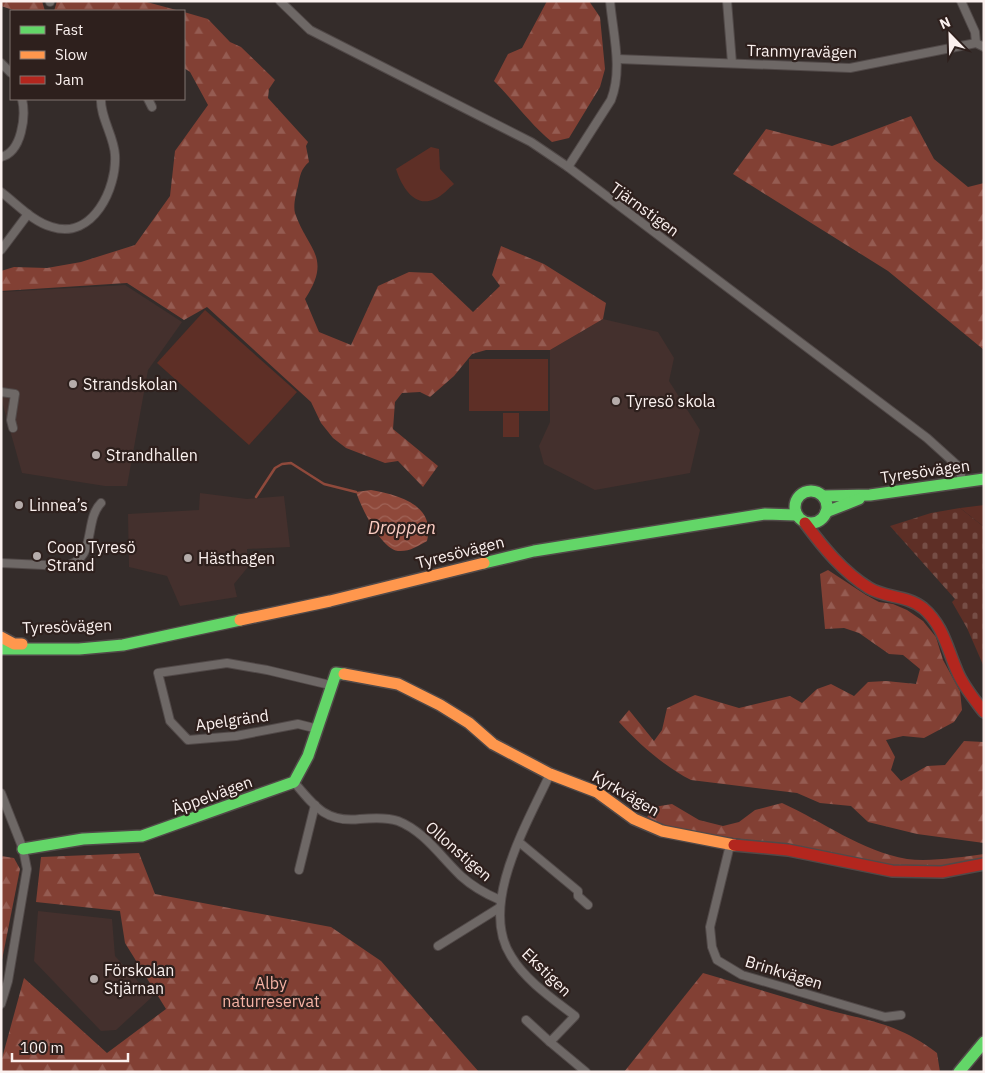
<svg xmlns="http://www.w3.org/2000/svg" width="985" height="1073" font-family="'IBM Plex Sans',sans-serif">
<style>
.built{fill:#44302d}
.green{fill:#5e2f26}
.forest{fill:url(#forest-firs)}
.cemetery{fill:url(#cemetery-stones)}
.water{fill:url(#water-waves)}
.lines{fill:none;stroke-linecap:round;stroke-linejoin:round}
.stream{stroke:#8f493b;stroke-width:2.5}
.street-casing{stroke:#514948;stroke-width:10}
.fast-casing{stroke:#514948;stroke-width:14}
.slow-casing{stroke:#514948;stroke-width:14}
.jam-casing{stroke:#514948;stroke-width:14}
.street{stroke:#6e6866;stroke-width:8}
.fast{stroke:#63d668;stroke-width:11}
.slow{stroke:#ff974d;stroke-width:11}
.jam{stroke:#b3261e;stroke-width:11}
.poi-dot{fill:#b5acaa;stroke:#2e201d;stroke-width:2}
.labels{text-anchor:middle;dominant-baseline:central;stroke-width:4.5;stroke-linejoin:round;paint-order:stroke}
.street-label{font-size:16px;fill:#fbf1ef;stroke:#2e201d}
.poi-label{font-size:16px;fill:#fbf1ef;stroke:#2e201d;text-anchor:start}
.park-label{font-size:16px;fill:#f6b3a5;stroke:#2e201d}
.water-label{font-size:18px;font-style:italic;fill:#fbcdc3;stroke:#2e201d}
</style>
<defs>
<pattern id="forest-firs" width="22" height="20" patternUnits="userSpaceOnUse" patternTransform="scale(1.25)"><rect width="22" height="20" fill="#824034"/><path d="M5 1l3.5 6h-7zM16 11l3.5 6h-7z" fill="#955c52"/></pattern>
<pattern id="cemetery-stones" width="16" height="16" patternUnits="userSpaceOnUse" patternTransform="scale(1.25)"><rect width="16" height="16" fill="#5e2f26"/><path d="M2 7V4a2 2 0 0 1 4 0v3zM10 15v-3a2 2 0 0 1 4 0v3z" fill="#764e46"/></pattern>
<pattern id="water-waves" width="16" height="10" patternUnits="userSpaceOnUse" patternTransform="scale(1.25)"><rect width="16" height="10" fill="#8f493b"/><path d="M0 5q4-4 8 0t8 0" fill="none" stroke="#a06458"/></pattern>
</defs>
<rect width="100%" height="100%" fill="#342c2a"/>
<!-- built -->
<g class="built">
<polygon points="125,285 182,322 148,370 127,486 105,486 22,473 1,398 1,292"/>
<polygon points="603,319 658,332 674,358 669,381 700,430 690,473 595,490 544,464 539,446 550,422 550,350"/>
<polygon points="200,493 247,499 284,496 290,547 247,549 248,567 234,584 237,597 180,606 167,576 129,567 128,514 199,510"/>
<polygon points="38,911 112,919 115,956 152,997 116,1030 101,1031 34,961"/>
</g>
<!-- green -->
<g class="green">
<path d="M431 147 439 149 440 169 454 184C449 188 442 196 435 199 414 209 401 185 396 169Z"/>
<polygon points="205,310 297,392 249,445 157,363"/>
<rect x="469" y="359" width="79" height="52"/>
<rect x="503" y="413" width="16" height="24"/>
<polygon points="984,505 984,527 960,508"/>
</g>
<!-- forest -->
<g class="forest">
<polygon points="1,1 42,1 45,11 16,11 1,6"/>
<polygon points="57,1 143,1 180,11 54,11"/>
<path d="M547 1H589L600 17 605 69 600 87 569 138 552 142C530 124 514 101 494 81L508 54 522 48Z"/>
<path d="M184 12 208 19 230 42 241 47 275 80 269 89 268 98 308 142 306 146 309 162C301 169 300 175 298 186 296 193 293 206 295 213 307 249 333 257 305 299L319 332 351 345 378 286 409 272 432 273 473 312 500 286 492 275 501 246 544 264 606 303 603 319 550 350H486L472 354 454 376 430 397 420 392 402 393 395 402 393 429 438 466 423 487 398 461 385 463 346 448 333 438 321 423 311 402 207 307 184 320 127 283 1 291V271L14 267 47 268 81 262 135 245 170 196 175 151 208 105 190 72 184 68Z"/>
<polygon points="911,116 934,159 968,187 984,183 984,350 888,271 733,174 766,129 832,146"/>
<path d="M828 570 866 595 879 602 893 604 907 610 923 621 936 637 943 660 960 691 962 710 954 722 924 738 903 736 886 740 895 757 891 770 901 781 927 766 945 765 964 741 984 742V843L917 834 868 822 851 806 820 803 797 793 691 780C665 767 639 744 619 722L629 710 654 741 662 730 667 708 695 695 739 708 790 696 802 703 817 689 831 684 854 696 868 682 886 681 916 684 920 669 903 655 889 654 859 633 844 628 825 629 820 574Z"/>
<path d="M782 803C824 822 861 851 907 859 930 862 961 857 984 854V861L948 868 894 867 786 845 665 829 645 820 654 807 672 804 699 820 723 826 739 822 755 810Z"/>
<polygon points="139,853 155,894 331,927 381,961 479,1072 1,1072 1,1062 24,978 107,1053 166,1009 125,943 120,911 36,902 41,857"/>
<polygon points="1,856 14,858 20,869 1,965"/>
<path d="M703 973C744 985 784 997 824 1009 869 1021 898 1023 937 1053L940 1072H624Z"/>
</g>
<!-- cemetery -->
<polygon class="cemetery" points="960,508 984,527 984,667 967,628 952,602 955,599 890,526 931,513"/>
<!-- water -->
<path class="water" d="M371 490C399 495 436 505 427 541 418 546 409 552 398 551 381 549 361 507 356 492Z"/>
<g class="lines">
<!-- stream -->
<polyline class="stream" points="256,497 275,468 282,464 291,463 324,484 356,492"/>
<!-- street casing -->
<g class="street-casing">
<g id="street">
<polyline points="280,1 310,30 531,142 568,167 927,438 958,466 963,482"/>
<polyline points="727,1 732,63"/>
<polyline points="961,1 975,32 976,43"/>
<polyline points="50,2 50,1"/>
<polyline points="617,59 850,68 976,43 984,47"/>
<polyline points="1,63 11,73"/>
<polyline points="148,99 152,107"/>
<path d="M1 157C22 152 26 116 22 99"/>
<path d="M568 167 611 100C623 69 613 34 610 1"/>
<path d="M1 192C17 204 33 222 52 227 93 240 117 188 115 155 114 136 100 117 101 99"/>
<polyline points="1,250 28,214"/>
<polyline points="1,392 15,394 11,420 13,428"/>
<path d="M1 563 64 566C98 561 83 521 101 503"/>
<polyline points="318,729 298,724 236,736 188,740 170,721 158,673 227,663 267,670 330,685"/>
<path d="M294 782C314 806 326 823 360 819 371 818 387 817 398 821 424 831 441 857 461 876 472 886 486 894 500 900"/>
<polyline points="1,793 23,849 27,869 8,981 1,1004"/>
<polyline points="519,842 578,891 578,896 588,905"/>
<polyline points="730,845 710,927 712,947 717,960 742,975 885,1017 901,1015"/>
<polyline points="299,870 315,805"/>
<polyline points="438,946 499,908"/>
<path d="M526 1020 550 1042 575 1016C553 999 525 980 511 956 478 905 528 822 550 774"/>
<polyline points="550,1042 586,1072"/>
</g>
</g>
<!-- fast casing -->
<g class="fast-casing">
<g id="fast">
<circle cx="811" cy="507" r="16"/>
<polyline points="823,496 870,495 984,479"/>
<polyline points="826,512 859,499"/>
<polyline points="484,563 534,551 765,514 796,515"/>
<polyline points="1,649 79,649 123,645 240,620"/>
<polyline points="23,849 83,839 142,836 294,782 308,756 336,673 344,674"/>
<polyline points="959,1072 984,1042"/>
</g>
</g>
<!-- slow casing -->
<g class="slow-casing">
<g id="slow">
<polyline points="240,620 330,601 484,563"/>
<polyline points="1,637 14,644 22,644"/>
<polyline points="344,674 398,684 440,705 469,723 493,744 550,774 597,792 634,819 662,831 734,845"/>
</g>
</g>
<!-- jam casing -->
<g class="jam-casing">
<g id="jam">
<path d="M805 523C823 547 843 572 869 588 885 598 907 595 923 608 943 625 947 648 957 671 963 686 974 699 984 712"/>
<polyline points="734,845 788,850 892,871 942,872 984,864"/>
</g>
</g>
<!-- street -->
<use href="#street" class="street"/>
<!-- fast -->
<use href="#fast" class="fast"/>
<!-- slow -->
<use href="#slow" class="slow"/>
<!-- jam -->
<use href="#jam" class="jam"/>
</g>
<!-- markers -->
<g class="poi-dot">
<circle cx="73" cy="384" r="5"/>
<circle cx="616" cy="401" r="5"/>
<circle cx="96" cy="455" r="5"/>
<circle cx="19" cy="505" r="5"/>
<circle cx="37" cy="556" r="5"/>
<circle cx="188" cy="558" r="5"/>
<circle cx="94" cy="979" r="5"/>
</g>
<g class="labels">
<!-- street labels -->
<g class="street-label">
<text transform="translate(802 51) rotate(1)">Tranmyravägen</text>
<text transform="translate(645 209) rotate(36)">Tjärnstigen</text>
<text transform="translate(925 471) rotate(-8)">Tyresövägen</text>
<text transform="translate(460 552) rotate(-14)">Tyresövägen</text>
<text transform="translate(67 626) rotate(-2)">Tyresövägen</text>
<text transform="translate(232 720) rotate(-8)">Apelgränd</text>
<text transform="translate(626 793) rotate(30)">Kyrkvägen</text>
<text transform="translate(212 795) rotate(-20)">Äppelvägen</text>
<text transform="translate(459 851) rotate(41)">Ollonstigen</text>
<text transform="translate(547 972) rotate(44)">Ekstigen</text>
<text transform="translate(784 972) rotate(17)">Brinkvägen</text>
</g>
<!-- poi labels -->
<g class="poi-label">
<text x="83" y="384">Strandskolan</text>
<text x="626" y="401">Tyresö skola</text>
<text x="106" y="455">Strandhallen</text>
<text x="29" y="505">Linnea’s</text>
<text x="47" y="547">Coop Tyresö<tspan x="47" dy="18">Strand</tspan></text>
<text x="198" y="558">Hästhagen</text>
<text x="104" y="970">Förskolan<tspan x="104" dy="18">Stjärnan</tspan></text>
</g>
<!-- park labels -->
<g class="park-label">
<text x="271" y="983">Alby<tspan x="271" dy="18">naturreservat</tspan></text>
</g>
<!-- water labels -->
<g class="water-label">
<text x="402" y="527">Droppen</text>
</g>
</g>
<!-- border -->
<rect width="985" height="1073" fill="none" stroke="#fbf1ef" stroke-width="5"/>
<!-- legend -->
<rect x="10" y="10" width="175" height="90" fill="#2e201d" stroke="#807471"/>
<rect x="20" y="26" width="25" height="8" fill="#63d668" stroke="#807471"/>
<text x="55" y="35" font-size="15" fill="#fbf1ef">Fast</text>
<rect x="20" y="51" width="25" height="8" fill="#ff974d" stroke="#807471"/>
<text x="55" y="60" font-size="15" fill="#fbf1ef">Slow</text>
<rect x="20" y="76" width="25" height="8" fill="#b3261e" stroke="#807471"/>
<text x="55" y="85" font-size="15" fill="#fbf1ef">Jam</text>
<!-- north arrow -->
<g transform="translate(950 35) rotate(337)" stroke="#2e201d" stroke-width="4" paint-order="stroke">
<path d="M0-4L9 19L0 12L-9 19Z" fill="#fbf1ef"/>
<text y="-8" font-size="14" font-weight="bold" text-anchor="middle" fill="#fbf1ef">N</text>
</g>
<!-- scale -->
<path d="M12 1053v8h116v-8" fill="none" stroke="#fbf1ef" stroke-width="2.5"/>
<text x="20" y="1053" font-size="15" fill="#fbf1ef" stroke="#2e201d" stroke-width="4" paint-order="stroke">100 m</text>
</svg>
